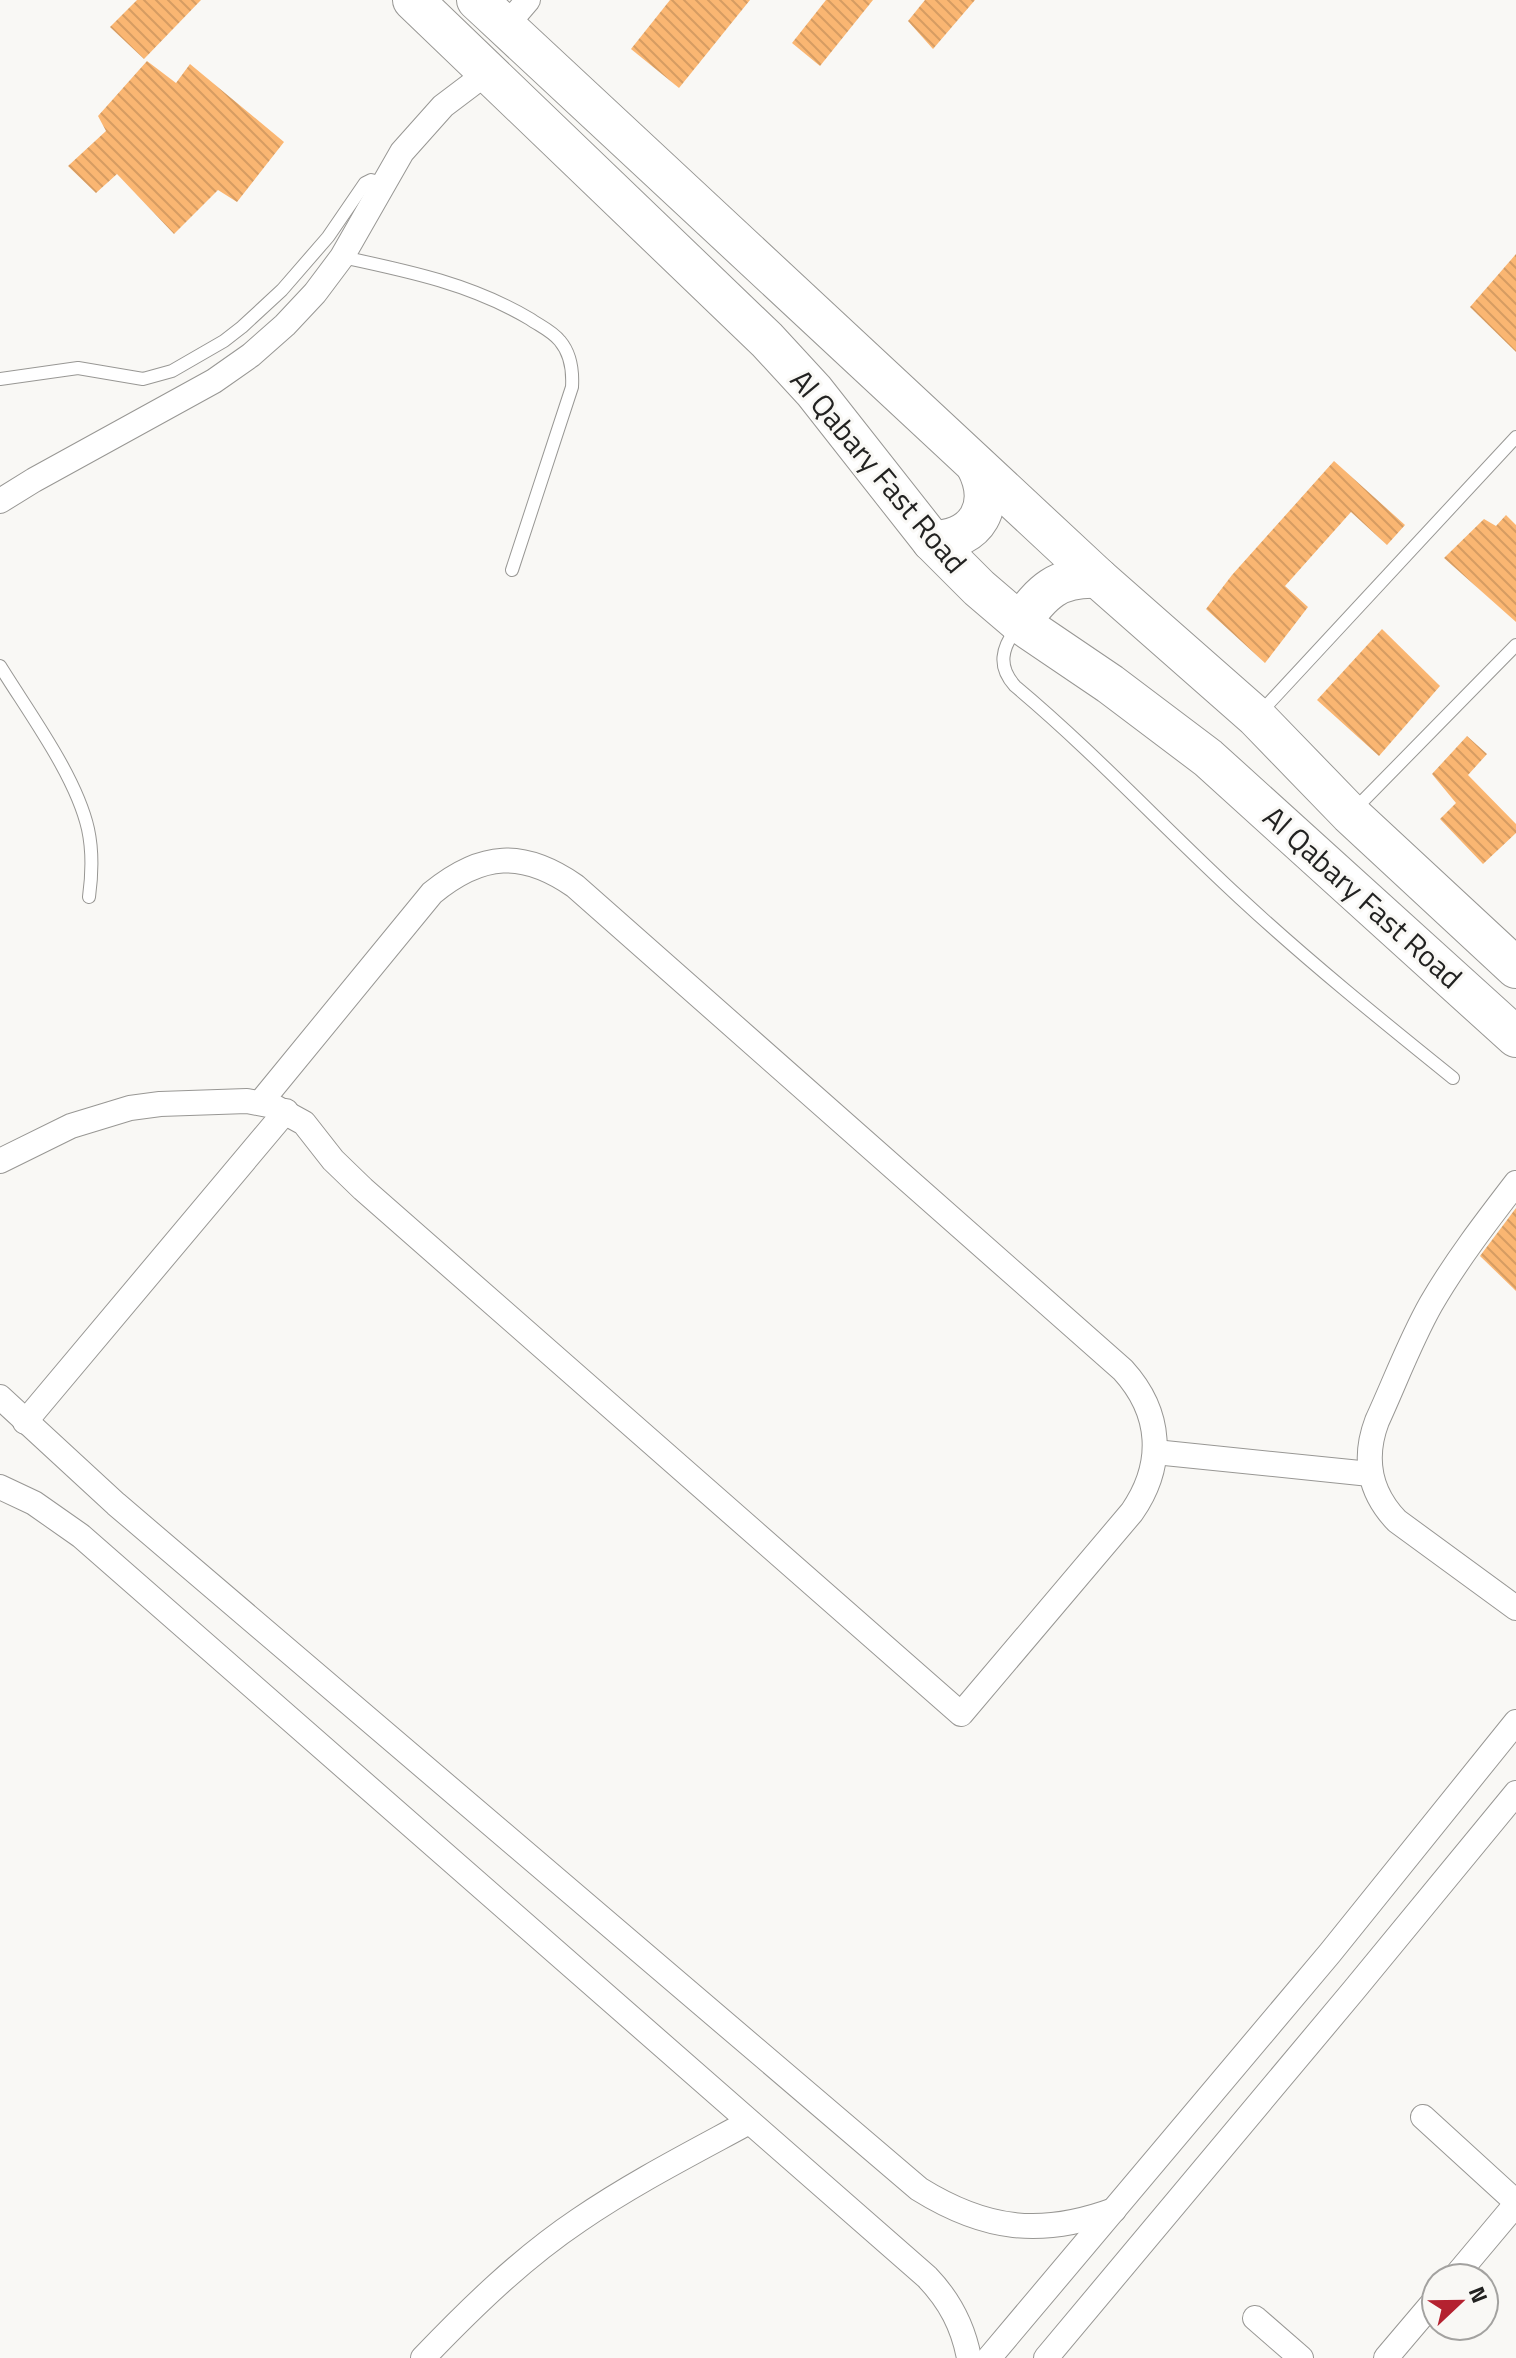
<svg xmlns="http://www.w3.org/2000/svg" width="1516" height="2358" font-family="'Titillium Web',sans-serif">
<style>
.building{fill:url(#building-back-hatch)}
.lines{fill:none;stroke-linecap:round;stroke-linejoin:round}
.service-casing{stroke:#989794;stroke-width:14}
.minor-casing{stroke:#989794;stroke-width:26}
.trunk-casing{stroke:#989794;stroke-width:42}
.service{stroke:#fff;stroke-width:12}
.minor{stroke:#fff;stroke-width:24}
.trunk{stroke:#fff;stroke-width:40}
.labels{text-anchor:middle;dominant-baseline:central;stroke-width:6;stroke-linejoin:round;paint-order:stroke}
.street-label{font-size:30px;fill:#222221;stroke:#f9f8f5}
</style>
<defs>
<pattern id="building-back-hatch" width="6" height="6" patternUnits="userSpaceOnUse" patternTransform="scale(2)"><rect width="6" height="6" fill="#fab672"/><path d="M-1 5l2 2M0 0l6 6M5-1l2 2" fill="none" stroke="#d69c62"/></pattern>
</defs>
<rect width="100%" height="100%" fill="#f9f8f5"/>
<!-- building -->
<g class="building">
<polygon points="137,0 201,0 144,59 110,27"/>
<polygon points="670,0 750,0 679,88 631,49"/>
<polygon points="826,0 873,0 820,66 792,43"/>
<polygon points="925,0 975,0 933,49 908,21"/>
<polygon points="147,61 176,83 190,64 284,142 237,202 218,190 174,234 117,174 96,193 68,166 106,131 98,116"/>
<polygon points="1516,254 1516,352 1470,307"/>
<polygon points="1334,461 1405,525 1387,545 1351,512 1285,586 1308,607 1265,663 1206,609 1232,575"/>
<polygon points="1506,515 1516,525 1516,622 1444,558 1484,519 1496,526"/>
<polygon points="1382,629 1440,686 1379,756 1317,700"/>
<polygon points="1467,736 1487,754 1468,775 1516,824 1516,833 1483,864 1440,819 1456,803 1432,774"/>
<polygon points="1516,1208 1516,1291 1480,1256"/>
</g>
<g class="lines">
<!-- service casing -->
<g class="service-casing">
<g id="service">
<path d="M342 257C408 271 471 284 530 319 540 326 552 331 560 341 571 354 573 370 572 387L512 570"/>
<polyline points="0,379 78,368 143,379 172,371 224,341 242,327 282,290 328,237 365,183 371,180 383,183"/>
<path d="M1016 629C1002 648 997 666 1015 686 1094 752 1164 828 1240 898 1308 961 1381 1020 1453 1078"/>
<path d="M0 666C29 713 76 776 88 829 93 852 92 875 89 897"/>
<polyline points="1258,715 1516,437"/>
<polyline points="1353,811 1516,645"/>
</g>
</g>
<!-- minor casing -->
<g class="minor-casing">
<g id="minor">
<polyline points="505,27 528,0"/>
<polyline points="0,501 34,480 214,381 251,355 285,325 315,293 342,257 402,152 443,106 488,72"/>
<path d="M0 1161 71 1126 130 1108 160 1104 247 1101 273 1106 304 1123 333 1160 363 1189 961 1714 1132 1512C1165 1464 1162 1413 1123 1370L575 886C523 850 482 852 432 893L260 1103"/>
<path d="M1516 1183C1486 1222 1456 1261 1431 1304 1410 1341 1395 1382 1377 1421 1363 1458 1369 1492 1397 1521L1516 1608"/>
<path d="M0 1397 116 1504 919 2189C985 2230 1041 2237 1114 2210"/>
<polyline points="25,1422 286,1111"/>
<polyline points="1155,1452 1370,1474"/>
<path d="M0 1487 34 1503 81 1536 927 2277C950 2301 963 2326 969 2358"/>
<polyline points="1423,2117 1516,2202"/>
<polyline points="1454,2278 1516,2204"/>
<polyline points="1255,2318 1301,2358"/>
<path d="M423 2358C471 2308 521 2259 579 2220 633 2183 692 2153 749 2122"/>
<polyline points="989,2358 1330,1953 1516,1722"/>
<polyline points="1046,2358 1354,1990 1516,1793"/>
<polyline points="1386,2358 1436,2299"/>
</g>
</g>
<!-- trunk casing -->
<g class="trunk-casing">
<g id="trunk">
<polyline points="413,0 767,340 814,391 932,541 979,588 1020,623 1110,684 1208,758 1516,1037"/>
<polyline points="477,0 1098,578 1256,717 1350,814 1516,968"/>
<path d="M932 541C978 540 997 505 976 465"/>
<path d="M1020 623C1042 592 1057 576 1098 578"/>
</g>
</g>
<!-- service -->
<use href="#service" class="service"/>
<!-- minor -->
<use href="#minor" class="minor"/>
<!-- trunk -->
<use href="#trunk" class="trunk"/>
</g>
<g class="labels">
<!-- street labels -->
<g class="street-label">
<text transform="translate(879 471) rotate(50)">Al Qabary Fast Road</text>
<text transform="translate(1363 897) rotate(42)">Al Qabary Fast Road</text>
</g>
</g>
<!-- north arrow -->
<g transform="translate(1460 2302) rotate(68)"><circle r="38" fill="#f9f8f5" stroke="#a3a2a0" stroke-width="2"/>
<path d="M0-6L14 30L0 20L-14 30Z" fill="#b42230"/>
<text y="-12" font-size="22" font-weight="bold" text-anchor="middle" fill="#222221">N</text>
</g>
</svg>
